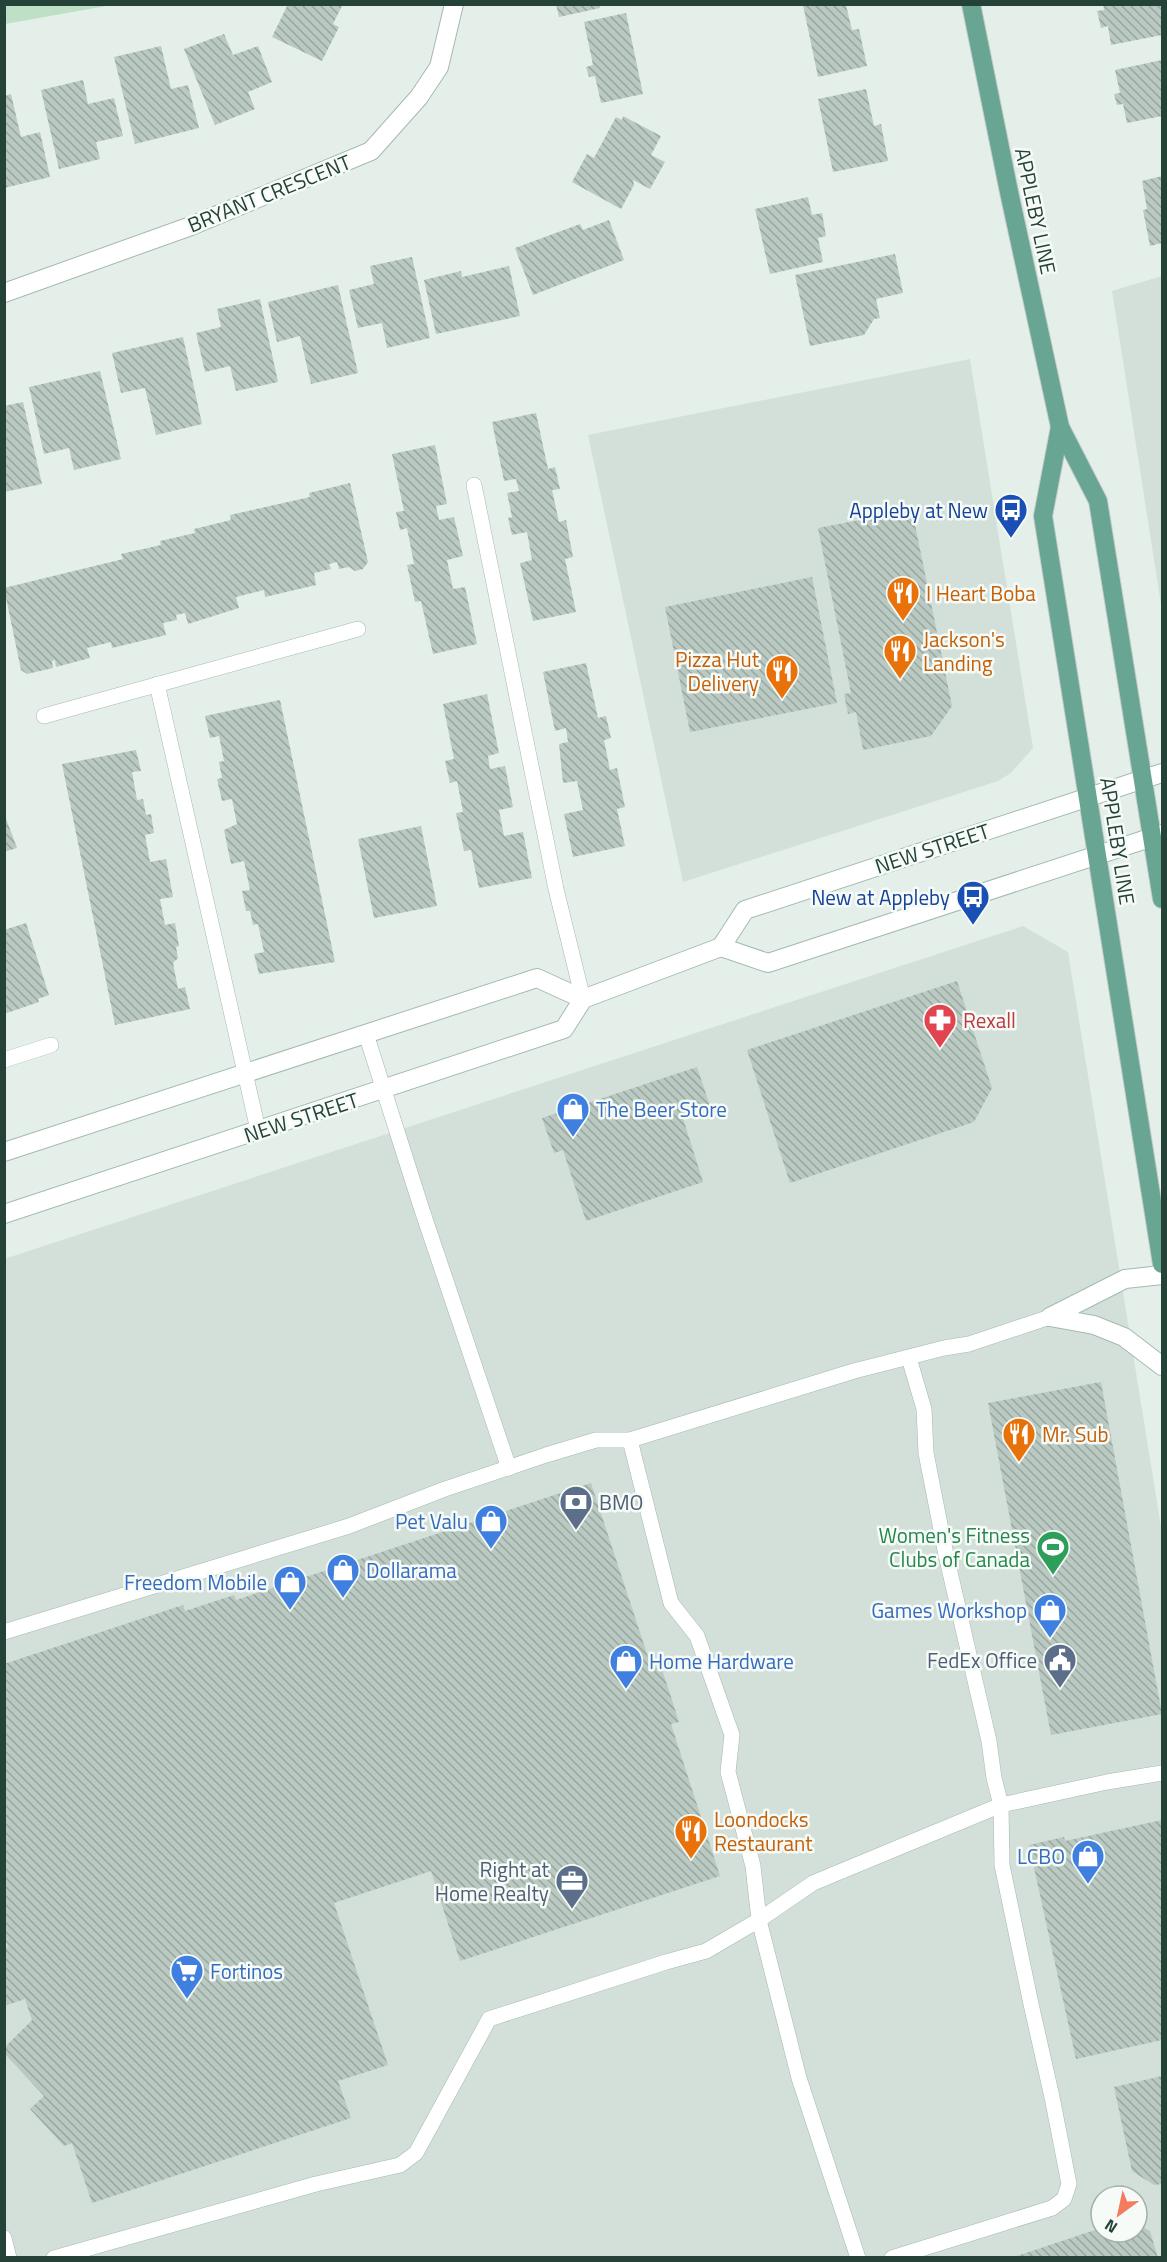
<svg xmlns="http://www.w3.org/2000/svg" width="1167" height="2262" font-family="'Titillium Web',sans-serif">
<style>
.built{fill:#d3dfd9;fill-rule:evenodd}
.park{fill:#bee0c6}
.building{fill:url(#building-back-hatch)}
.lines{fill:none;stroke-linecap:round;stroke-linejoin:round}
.lane-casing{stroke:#a7b8b1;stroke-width:16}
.street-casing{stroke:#a7b8b1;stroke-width:20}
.secondary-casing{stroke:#a3bbb1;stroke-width:20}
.primary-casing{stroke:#c2cac7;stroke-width:20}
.lane{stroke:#fff;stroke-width:15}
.street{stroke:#fff;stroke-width:18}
.secondary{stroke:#fff;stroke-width:18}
.primary{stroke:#69a593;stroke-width:18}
.labels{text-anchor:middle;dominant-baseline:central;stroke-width:5;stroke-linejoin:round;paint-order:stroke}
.street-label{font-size:21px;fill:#244238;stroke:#f6fbf8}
.transit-label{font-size:21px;fill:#164399;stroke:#f6fbf8;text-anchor:end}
.food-label{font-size:21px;fill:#c56008;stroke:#f6fbf8;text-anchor:start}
.health-label{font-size:21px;fill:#be3a42;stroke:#f6fbf8;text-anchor:start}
.shop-label{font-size:21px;fill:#366cbe;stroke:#f6fbf8;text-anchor:start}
.service-label{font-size:21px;fill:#4e5e75;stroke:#f6fbf8;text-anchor:end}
.leisure-label{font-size:21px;fill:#27864d;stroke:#f6fbf8;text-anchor:end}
</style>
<defs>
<pattern id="building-back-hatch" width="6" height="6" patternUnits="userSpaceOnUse" patternTransform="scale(1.5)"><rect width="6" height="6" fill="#bacac3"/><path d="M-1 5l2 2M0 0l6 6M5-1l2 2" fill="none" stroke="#97a69f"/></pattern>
</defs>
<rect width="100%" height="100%" fill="#e5efea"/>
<!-- built -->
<g class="built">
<polygon points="1162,276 1162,611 1112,291"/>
<polygon points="970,359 1033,748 1011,773 998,781 683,882 588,435"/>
<path d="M1023 926 1068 952 1162 1533V2257H5L4 1259ZM1101 2196H1137V2232H1101Z"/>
</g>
<!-- park -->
<polygon class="park" points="5,4 112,4 112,5 5,24"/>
<!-- building -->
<g class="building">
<polygon points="288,4 343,4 333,24 339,27 322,61 272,37"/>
<polygon points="556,4 599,4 600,8 559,17"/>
<polygon points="1103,4 1162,4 1162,35 1111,45 1108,26 1101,28 1097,11 1104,10"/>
<polygon points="803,5 846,5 852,30 859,29 867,66 818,77"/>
<polygon points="626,13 643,94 601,103 595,76 589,77 586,67 593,65 584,22"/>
<polygon points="224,34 233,55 258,46 272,82 248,92 255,109 215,125 184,49"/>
<polygon points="161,46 171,89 188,85 199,128 135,144 114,57"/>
<polygon points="1162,60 1162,116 1127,123 1123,104 1117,105 1114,94 1120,93 1115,70"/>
<polygon points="83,80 88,104 114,98 123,136 96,142 100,159 59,169 41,90"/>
<polygon points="866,89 874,126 881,124 888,161 833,172 818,99"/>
<polygon points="11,94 21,137 40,132 50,177 4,188 4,96"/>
<polygon points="623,116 661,136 651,155 665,162 650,189 633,180 634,185 621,209 572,182 587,154 594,158 616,117 622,120"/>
<polygon points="1162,176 1162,243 1150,246 1143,210 1147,209 1142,181"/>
<polygon points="808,197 812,215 822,213 826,236 818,238 823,262 770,274 755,209"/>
<polygon points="609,220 624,260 533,295 515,248 580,224 583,230"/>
<polygon points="895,254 903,293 876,299 880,318 874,319 864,335 810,346 795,275"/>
<polygon points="412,257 430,338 387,348 382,323 358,328 349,290 374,284 370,266"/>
<polygon points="509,266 520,316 436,334 424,280 461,271 462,277"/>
<polygon points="338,285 358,373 311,384 300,336 277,342 268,302"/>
<polygon points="260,299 278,382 236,391 230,366 205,372 196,333 221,327 217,309"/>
<polygon points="183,337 202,424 156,435 145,388 121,393 112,353"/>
<polygon points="100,371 121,459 74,470 69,448 44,454 29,387"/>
<polygon points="23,402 42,484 4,492 4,406"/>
<polygon points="536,413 548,469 555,467 560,489 552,490 559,522 566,520 573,557 565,559 576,612 533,621 520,563 532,560 527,532 512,535 508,518 512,517 507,493 519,491 516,479 504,481 492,422"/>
<polygon points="435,445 447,504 436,506 439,520 454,517 463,556 447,560 453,589 465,587 477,644 433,654 421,601 415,602 407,565 414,564 407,528 400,530 396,512 404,511 392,454"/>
<polygon points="350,483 368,562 363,569 355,571 349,567 339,569 337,562 329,564 331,569 314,573 316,585 265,597 264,590 236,597 239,608 188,624 185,613 176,615 177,620 163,623 166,635 112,648 111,642 87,648 90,658 56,667 55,660 52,661 53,668 27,674 21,670 4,588 123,559 121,554 161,545 160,541 195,533 194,529 231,520 230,515 310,497 309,493"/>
<polygon points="912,510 952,706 931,736 863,750 856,712 848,714 844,694 851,693 818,528"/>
<polygon points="812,577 837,703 690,732 665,607"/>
<polygon points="586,663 598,718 606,716 611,738 604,740 610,770 617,768 625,807 617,809 625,846 573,857 564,814 583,810 577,781 563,783 559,744 568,742 566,728 555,731 543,672"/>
<polygon points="487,694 499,753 488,756 490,769 505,766 513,807 499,810 504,836 523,832 532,878 479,888 471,850 464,851 456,813 463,812 457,781 450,783 445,761 454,759 443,704"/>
<polygon points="280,700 335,962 259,974 254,954 264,952 258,924 253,925 250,911 246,911 242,891 250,890 244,861 231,864 224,830 237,824 232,799 222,801 217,779 222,778 219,762 224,761 219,736 210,738 205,716"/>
<polygon points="136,750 141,771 132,772 137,800 143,799 146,815 151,814 154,833 145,835 150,862 166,859 173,897 160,899 165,925 175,923 179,946 176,947 178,958 173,963 178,989 185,987 190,1009 115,1025 62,764"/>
<polygon points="4,813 17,848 4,852"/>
<polygon points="421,826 437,906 374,918 358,839"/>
<polygon points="26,923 49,995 38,999 39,1002 4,1014 4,930"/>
<polygon points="957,981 992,1088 974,1122 790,1183 747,1050"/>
<polygon points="697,1067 710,1106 682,1115 703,1182 586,1221 563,1150 554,1153 542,1118"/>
<polygon points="1101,1382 1162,1714 1051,1735 988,1403"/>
<polygon points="591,1483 652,1669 661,1666 679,1722 671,1724 720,1876 460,1961 431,1871 334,1903 388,2065 338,2081 351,2118 92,2203 72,2143 64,2146 30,2109 44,2096 4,2053 4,2048 32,2020 25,1999 7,2005 4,1997 4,1948 8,1947 4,1936 4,1664 183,1605 185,1611 234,1595 236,1600"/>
<polygon points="1162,1820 1162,2040 1076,2059 1029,1845 1064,1837 1065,1841"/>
<polygon points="1162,2076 1162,2184 1154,2185 1132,2171 1114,2087"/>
<polygon points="1137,2224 1150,2231 1158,2258 1011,2258 1101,2228 1101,2232 1137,2232"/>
</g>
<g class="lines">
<!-- lane casing -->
<g class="lane-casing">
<g id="lane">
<polyline points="474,485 556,889 583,999"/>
<polyline points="157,684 258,1130"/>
<polyline points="44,716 358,629"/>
<polyline points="366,1034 422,1210 509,1468"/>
<polyline points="4,1060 51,1045"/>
<polyline points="630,1440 671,1603 697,1636 732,1735 728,1772 753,1866 759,1920 799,2078 858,2258"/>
<polyline points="4,1632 349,1526 445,1489 546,1455 596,1440 630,1440 854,1371 944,1348 969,1344 1050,1317"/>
<polyline points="4,2238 9,2258"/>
<polyline points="54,2258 316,2184 400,2165 416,2153 489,2019 666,1962 706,1951 759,1920 813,1883 1001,1805 1107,1782 1162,1773"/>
<polyline points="892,2258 1052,2208 1064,2199 1069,2184 1052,2097 1031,2004 1002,1865 1001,1805 994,1778 989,1741 946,1555 926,1453 924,1409 909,1358"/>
</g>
</g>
<!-- street casing -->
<g class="street-casing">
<polyline id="street" points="4,293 191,226 371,151 419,97 439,67 454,4"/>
</g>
<!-- secondary casing -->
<g class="secondary-casing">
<g id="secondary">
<polyline points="721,947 768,963 1162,834"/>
<polyline points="4,1152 537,978 583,999"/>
<polyline points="4,1214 564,1029 583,999 721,947 745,910 1162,773"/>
<polyline points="1050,1317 1094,1325 1124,1337 1162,1366"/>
<polyline points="1050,1317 1125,1279 1162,1275"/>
</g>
</g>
<!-- primary casing -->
<g class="primary-casing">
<g id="primary">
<polyline points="971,4 1009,192 1060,427 1098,501 1162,899"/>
<polyline points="1060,427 1043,516 1162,1264"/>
</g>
</g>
<!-- lane -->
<use href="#lane" class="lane"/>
<!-- street -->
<use href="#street" class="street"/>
<!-- secondary -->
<use href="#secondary" class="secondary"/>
<!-- primary -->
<use href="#primary" class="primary"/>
</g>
<!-- icons -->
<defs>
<g id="bus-pin" transform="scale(1.725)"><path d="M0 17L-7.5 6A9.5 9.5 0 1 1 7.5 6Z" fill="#1a4fb4" stroke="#f6fbf8"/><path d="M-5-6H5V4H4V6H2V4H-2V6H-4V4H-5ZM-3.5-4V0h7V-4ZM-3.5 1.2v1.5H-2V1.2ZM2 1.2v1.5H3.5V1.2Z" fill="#fff"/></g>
<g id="restaurant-pin" transform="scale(1.725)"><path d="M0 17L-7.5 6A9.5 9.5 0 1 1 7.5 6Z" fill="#e8710a" stroke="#f6fbf8"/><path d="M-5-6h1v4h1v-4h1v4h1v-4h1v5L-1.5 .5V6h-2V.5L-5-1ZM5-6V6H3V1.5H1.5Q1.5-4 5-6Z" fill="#fff"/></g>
<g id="pharmacy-pin" transform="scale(1.725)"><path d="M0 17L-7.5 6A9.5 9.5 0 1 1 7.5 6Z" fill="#e0444e" stroke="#f6fbf8"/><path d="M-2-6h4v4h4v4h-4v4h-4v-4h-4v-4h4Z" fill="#fff"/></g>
<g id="shop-pin" transform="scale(1.725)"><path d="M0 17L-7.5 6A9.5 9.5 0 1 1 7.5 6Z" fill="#3f7fe0" stroke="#f6fbf8"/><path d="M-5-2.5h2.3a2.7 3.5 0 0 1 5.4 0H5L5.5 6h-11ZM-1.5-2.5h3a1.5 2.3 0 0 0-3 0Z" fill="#fff"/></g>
<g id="bank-pin" transform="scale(1.725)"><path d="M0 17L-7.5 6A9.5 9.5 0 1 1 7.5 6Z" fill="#5c6f8a" stroke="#f6fbf8"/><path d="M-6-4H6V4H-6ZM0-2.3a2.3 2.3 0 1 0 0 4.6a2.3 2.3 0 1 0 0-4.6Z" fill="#fff"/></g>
<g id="stadium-pin" transform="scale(1.725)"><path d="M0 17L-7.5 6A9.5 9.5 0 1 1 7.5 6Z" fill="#2e9e5b" stroke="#f6fbf8"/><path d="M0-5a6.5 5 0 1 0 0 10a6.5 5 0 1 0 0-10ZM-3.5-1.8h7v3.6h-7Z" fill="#fff"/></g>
<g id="civic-pin" transform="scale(1.725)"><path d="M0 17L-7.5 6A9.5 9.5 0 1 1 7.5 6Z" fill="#5c6f8a" stroke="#f6fbf8"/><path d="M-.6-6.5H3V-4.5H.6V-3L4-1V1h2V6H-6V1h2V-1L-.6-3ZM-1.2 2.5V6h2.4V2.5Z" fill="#fff"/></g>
<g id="office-pin" transform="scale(1.725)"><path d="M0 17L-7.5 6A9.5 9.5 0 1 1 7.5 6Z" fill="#5c6f8a" stroke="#f6fbf8"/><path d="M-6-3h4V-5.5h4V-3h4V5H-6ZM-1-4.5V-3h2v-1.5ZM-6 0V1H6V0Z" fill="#fff"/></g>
<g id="supermarket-pin" transform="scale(1.725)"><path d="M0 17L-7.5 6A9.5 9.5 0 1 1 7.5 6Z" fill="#3f7fe0" stroke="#f6fbf8"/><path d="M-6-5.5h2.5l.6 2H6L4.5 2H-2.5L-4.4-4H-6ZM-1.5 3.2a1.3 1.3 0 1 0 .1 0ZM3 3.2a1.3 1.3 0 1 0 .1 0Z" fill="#fff"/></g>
</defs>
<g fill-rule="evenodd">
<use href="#bus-pin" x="1011" y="510"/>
<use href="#restaurant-pin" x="903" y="593"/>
<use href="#restaurant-pin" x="900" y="651"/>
<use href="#restaurant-pin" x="782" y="671"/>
<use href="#bus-pin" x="973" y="897"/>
<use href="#pharmacy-pin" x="940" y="1020"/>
<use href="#shop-pin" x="573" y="1109"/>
<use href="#restaurant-pin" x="1019" y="1434"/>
<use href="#bank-pin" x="576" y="1502"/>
<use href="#shop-pin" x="491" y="1521"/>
<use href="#stadium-pin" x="1053" y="1547"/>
<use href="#shop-pin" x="343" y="1570"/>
<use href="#shop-pin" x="290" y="1582"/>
<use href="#shop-pin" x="1050" y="1610"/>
<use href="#civic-pin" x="1060" y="1660"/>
<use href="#shop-pin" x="626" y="1661"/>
<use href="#restaurant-pin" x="691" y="1831"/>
<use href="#shop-pin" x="1088" y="1856"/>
<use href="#office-pin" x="572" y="1881"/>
<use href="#supermarket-pin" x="187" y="1971"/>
</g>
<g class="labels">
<!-- street labels -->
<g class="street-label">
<text transform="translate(269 193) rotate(-22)">BRYANT CRESCENT</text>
<text transform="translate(1036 211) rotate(78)">APPLEBY LINE</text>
<text transform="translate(1118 841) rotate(81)">APPLEBY LINE</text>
<text transform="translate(932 848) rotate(-18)">NEW STREET</text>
<text transform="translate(301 1117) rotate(-18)">NEW STREET</text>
</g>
<!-- transit labels -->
<g class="transit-label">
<text x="988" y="510">Appleby at New</text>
<text x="950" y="897">New at Appleby</text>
</g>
<!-- food labels -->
<g class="food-label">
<text x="926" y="593">I Heart Boba</text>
<text x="923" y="639">Jackson's<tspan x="923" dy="24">Landing</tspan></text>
<text x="759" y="659" text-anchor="end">Pizza Hut<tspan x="759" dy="24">Delivery</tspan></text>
<text x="1042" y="1434">Mr. Sub</text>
<text x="714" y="1819">Loondocks<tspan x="714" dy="24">Restaurant</tspan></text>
</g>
<!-- health labels -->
<g class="health-label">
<text x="963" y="1020">Rexall</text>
</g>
<!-- shop labels -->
<g class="shop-label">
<text x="596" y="1109">The Beer Store</text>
<text x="468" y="1521" text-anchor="end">Pet Valu</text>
<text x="366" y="1570">Dollarama</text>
<text x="267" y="1582" text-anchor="end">Freedom Mobile</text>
<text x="1027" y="1610" text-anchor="end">Games Workshop</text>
<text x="649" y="1661">Home Hardware</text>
<text x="1065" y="1856" text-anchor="end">LCBO</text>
<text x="210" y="1971">Fortinos</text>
</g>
<!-- service labels -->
<g class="service-label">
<text x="599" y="1502" text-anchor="start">BMO</text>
<text x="1037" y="1660">FedEx Office</text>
<text x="549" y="1869">Right at<tspan x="549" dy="24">Home Realty</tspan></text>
</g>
<!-- leisure labels -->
<g class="leisure-label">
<text x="1030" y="1535">Women's Fitness<tspan x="1030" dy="24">Clubs of Canada</tspan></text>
</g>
</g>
<!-- border -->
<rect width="1167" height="2262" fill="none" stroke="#244238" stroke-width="12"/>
<!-- north arrow -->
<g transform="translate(1119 2214) rotate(213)"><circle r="28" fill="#f6fbf8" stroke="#a2b1ab" stroke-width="1.5"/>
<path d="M0-4.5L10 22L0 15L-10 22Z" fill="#f47b5e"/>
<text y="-9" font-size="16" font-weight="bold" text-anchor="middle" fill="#244238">N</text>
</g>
</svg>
